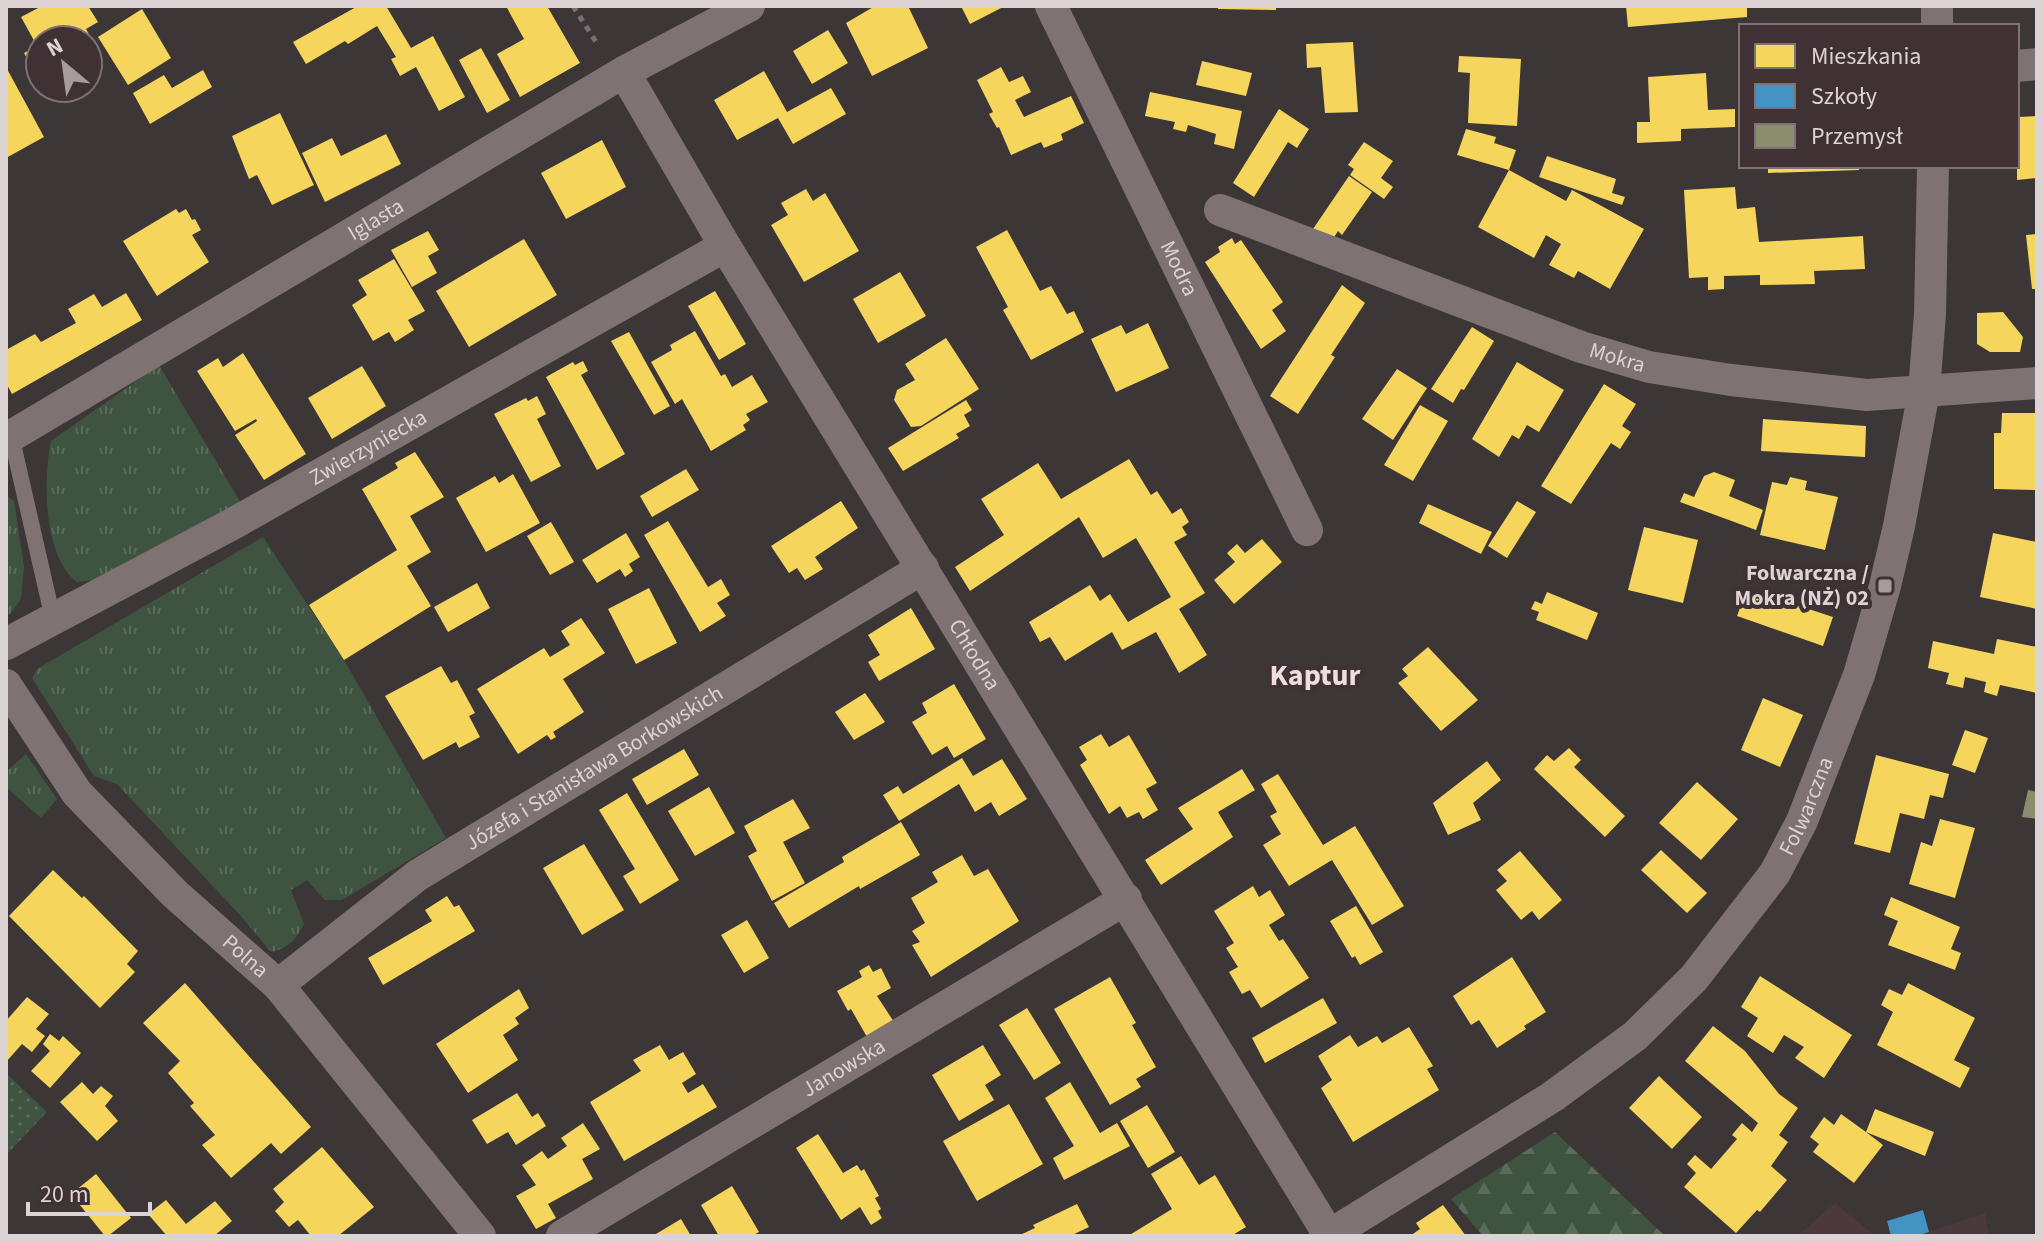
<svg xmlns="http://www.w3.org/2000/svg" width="2043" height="1242" font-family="'Source Sans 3',sans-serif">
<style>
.built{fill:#4c393c}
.grass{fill:url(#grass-tufts)}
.forest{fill:url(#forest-firs)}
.garden{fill:url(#garden-dots)}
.homes{fill:#f6d55c}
.schools{fill:#4393c3}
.industry{fill:#8c8c6e}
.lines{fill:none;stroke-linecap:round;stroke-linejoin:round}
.path{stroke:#7a7072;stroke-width:5;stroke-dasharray:6 6;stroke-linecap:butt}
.lane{stroke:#7e7272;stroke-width:16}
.street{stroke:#7e7272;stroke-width:32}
.poi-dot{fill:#a49c9d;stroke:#403234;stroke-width:3}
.labels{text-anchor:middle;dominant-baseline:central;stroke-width:8;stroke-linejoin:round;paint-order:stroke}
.street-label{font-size:22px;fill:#dcd3d4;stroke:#403234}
.poi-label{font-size:22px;font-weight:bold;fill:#dcd3d4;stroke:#403234;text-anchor:end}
.district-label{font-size:30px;font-weight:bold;fill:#efdee0;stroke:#403234}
</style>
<defs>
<pattern id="grass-tufts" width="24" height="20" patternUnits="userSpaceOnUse" patternTransform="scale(2)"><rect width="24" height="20" fill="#3f5440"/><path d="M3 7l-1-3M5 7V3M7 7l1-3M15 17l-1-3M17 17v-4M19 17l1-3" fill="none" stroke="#5a6c5b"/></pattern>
<pattern id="forest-firs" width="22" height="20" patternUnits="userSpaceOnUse" patternTransform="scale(2)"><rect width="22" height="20" fill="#3f5440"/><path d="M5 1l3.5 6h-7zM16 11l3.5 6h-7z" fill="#5a6c5b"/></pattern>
<pattern id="garden-dots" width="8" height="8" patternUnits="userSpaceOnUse" patternTransform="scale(2)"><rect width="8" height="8" fill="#3f5440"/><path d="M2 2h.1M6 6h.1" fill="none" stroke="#5a6c5b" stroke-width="1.8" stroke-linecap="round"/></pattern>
</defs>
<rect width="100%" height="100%" fill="#3c3636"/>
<!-- built -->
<g class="built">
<polygon points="1835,1203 1875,1236 1797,1236"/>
<polygon points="1985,1213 1989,1236 1916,1236 1929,1232"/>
</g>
<!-- grass -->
<g class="grass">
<path d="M159 365 242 505 102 579 77 582C43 557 43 479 51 441Z"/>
<polygon points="6,495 14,501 24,567 21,599 10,614 6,614"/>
<path d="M263 537 344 660 446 838 342 900H325L307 880 291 890 304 924C296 939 288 949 271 952L240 915 117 784 94 776 32 678 37 669Z"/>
<polygon points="26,754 57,799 41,818 6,787 6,772"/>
</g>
<!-- forest -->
<polygon class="forest" points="1555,1132 1665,1236 1483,1236 1451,1199"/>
<!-- garden -->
<polygon class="garden" points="6,1073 47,1112 6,1155"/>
<!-- homes -->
<g class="homes">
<polygon points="42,6 88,6 98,22 86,29 97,49 88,54 88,40 40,40 40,81 24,53 37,46 21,17"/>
<polygon points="358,6 386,6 411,48 433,36 465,97 439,111 416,67 400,76 391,59 396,57 377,26 348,44 345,41 306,64 293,42"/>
<polygon points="506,6 547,6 580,63 520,97 497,54 524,39"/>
<polygon points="875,6 908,6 928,48 872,76 846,23"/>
<polygon points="961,6 1005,6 970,24"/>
<polygon points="1218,6 1276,6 1276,10 1218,9"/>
<polygon points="1626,6 1747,6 1747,17 1628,27"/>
<polygon points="142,9 171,58 128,85 98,37"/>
<polygon points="828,30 848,63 812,84 793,51"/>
<polygon points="1353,42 1358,112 1325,113 1321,67 1307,68 1306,44"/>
<polygon points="481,48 510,100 487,113 459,60"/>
<polygon points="1459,56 1521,59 1517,126 1468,123 1470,73 1458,72"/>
<polygon points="1202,61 1252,73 1246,96 1196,85"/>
<polygon points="6,67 44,137 6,158"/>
<polygon points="1001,67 1009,82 1023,76 1031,92 1015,100 1024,117 1071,96 1084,123 1061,134 1063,140 1044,148 1041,142 1011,155 999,127 997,128 989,114 993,112 977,80"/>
<polygon points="203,70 212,87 150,124 133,93 164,75 172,88"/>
<polygon points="764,71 787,112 831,88 846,114 793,144 778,118 737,140 714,100"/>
<polygon points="1706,73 1708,110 1735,109 1735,127 1681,129 1681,141 1637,143 1637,122 1650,122 1648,77"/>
<polygon points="1150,92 1242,111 1234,149 1214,144 1216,134 1188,125 1186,132 1173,129 1175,122 1145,116"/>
<polygon points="1279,109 1309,129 1297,148 1288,142 1254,197 1233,183"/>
<polygon points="280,113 314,185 272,205 257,175 249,179 232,136"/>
<polygon points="2037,116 2037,178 2017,180 2017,117"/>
<polygon points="1466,129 1496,137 1494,143 1516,150 1509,170 1457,155"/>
<polygon points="386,134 401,164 325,202 302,153 332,138 341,156"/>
<polygon points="602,140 626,187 566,219 541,173"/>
<polygon points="1364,142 1393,161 1381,178 1393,187 1384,199 1350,175 1354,169 1348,165"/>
<polygon points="1547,156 1616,179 1612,193 1625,197 1622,205 1539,177"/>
<polygon points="1768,166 1859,166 1859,170 1768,173"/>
<polygon points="1509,170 1566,201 1572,190 1644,229 1610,289 1578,271 1574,278 1549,265 1561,244 1546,235 1534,258 1478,227"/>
<polygon points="1349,176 1372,192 1342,235 1338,231 1331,242 1313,229"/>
<polygon points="1735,187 1737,209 1755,207 1759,242 1863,236 1865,269 1814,271 1815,284 1760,285 1760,275 1724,276 1724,289 1708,290 1708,277 1689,278 1684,190"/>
<polygon points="806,189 813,201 825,193 859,251 804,282 771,225 788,215 781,203"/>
<polygon points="176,209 179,213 186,209 192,220 195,219 201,230 192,235 209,262 157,296 123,241"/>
<polygon points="1007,230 1040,291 1051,286 1067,314 1074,311 1084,332 1031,360 1003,310 1008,307 976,247"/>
<polygon points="428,231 439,250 428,256 437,273 412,287 391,250"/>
<polygon points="2037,234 2037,289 2032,289 2026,235"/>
<polygon points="1232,238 1235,244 1241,240 1283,302 1272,310 1286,331 1261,349 1205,262 1220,252 1218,247"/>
<polygon points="524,239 557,295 469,347 436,291"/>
<polygon points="394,259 425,311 408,320 414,330 395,342 389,332 373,341 352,305 367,295 358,280"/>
<polygon points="900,272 926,316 878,343 853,299"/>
<polygon points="1342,285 1365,303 1331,355 1335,357 1298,414 1270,396"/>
<polygon points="715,291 746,344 719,360 688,306"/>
<polygon points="126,293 142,320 12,394 6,383 6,350 35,334 41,342 76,323 68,309 94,294 102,307"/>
<polygon points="2003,312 2023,337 2020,352 1990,352 1977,344 1977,313"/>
<polygon points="1148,323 1169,368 1116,392 1091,339 1121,325 1126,334"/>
<polygon points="1472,327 1494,341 1464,390 1461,389 1453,403 1431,389"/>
<polygon points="695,331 721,376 725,374 732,387 752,375 768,402 746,414 750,420 743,425 746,430 711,451 682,399 675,404 651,362 672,350 670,345"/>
<polygon points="629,332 670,406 654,415 611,341"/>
<polygon points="946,338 979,389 921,426 911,427 894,400 897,390 915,380 905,364"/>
<polygon points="243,353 306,454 264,480 235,435 257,421 256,419 235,431 197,371 218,358 223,367"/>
<polygon points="583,361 588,371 581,375 625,454 597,470 546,377 573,362 575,365"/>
<polygon points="1517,362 1564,390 1539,432 1527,425 1519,439 1512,435 1499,457 1472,439"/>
<polygon points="362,366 386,406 332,439 308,398"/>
<polygon points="1397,369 1427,388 1393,440 1362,419"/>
<polygon points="1604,384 1636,404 1622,426 1631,432 1620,449 1611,443 1571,504 1541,486"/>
<polygon points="537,396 546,414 537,419 561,466 531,482 494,414 526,398 528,401"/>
<polygon points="966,400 972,410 964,415 970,426 956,434 959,438 903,471 888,448"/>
<polygon points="1420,405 1448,421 1413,481 1384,465"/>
<polygon points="2002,413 2037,413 2037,490 1994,489 1994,433 2001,433"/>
<polygon points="1763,419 1866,426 1865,457 1761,451"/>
<polygon points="415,452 444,497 410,516 431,552 407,566 431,606 344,660 309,605 397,550 362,489 398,468 395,463"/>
<polygon points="1129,459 1151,495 1157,491 1172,514 1181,508 1189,522 1182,527 1187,535 1174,542 1205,593 1179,609 1207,655 1179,673 1156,632 1122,650 1112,632 1065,661 1050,637 1040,642 1029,622 1090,585 1100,601 1110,594 1128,622 1171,597 1136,538 1103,558 1079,517 970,591 955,567 1004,535 981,499 1038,463 1061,499"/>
<polygon points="686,469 699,490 652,517 640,496"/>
<polygon points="1714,472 1735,480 1729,496 1763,510 1756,530 1680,502 1684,493 1694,497 1704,476"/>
<polygon points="513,474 540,523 486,552 456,498 495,476 499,483"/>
<polygon points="1790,477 1807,481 1805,490 1838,497 1825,550 1760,535 1772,482 1787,485"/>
<polygon points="841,501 858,528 815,557 823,569 805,580 797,568 789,573 771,546"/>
<polygon points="1517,501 1536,512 1507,558 1488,546"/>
<polygon points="1428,504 1492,532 1481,554 1419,523"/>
<polygon points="668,521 708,587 721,579 730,595 717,603 726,616 700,632 644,535"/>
<polygon points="551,522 574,562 550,575 527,536"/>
<polygon points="1644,527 1698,540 1683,603 1628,590"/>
<polygon points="626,533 640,557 629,564 633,571 625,577 620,569 597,583 582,560"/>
<polygon points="1993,533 2037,542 2037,609 1980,597"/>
<polygon points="1262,539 1282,562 1234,604 1214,580 1235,562 1227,553 1237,544 1245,553"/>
<polygon points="477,583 490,608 448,632 434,607"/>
<polygon points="649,588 677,643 636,664 608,609"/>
<polygon points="1747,589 1833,617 1823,646 1737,616"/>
<polygon points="1547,592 1598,613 1587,640 1536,620 1539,612 1531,609 1535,601 1542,604"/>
<polygon points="911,608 935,649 879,681 868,662 880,655 868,635"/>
<polygon points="581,618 605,653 563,679 584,712 553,732 556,737 551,740 547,735 518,754 477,689 544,648 550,657 570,645 561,631"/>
<polygon points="1997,639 2037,647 2037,693 2000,685 1997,696 1984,692 1986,682 1965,677 1963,688 1946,684 1949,673 1928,668 1933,641 1994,654"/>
<polygon points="1428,647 1478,700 1441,731 1398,683 1408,676 1402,669"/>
<polygon points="441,666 451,683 457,680 475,713 469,716 480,737 459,748 456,742 423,760 385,696"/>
<polygon points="954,684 986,739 954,758 947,746 932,755 912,722 927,713 922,703"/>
<polygon points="865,693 885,722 854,740 835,712"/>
<polygon points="1763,698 1803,715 1780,767 1741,750"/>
<polygon points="1965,730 1988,738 1975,773 1952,765"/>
<polygon points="1101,734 1109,747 1129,735 1157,783 1146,789 1158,810 1143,819 1139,812 1127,818 1120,806 1109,814 1080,765 1087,760 1079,747"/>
<polygon points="1569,748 1581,760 1574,767 1625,816 1605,837 1534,769 1547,755 1554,761"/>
<polygon points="684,749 699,775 647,805 632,779"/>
<polygon points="1876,755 1949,774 1943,798 1930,795 1924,819 1900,813 1890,853 1854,844"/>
<polygon points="962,758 973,776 1002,759 1027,799 999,816 991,802 975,812 959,784 899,821 883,795 898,786 903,794"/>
<polygon points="1487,761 1501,780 1473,803 1481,820 1448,835 1433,803"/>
<polygon points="1242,769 1255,790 1218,812 1233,837 1161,885 1145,860 1193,829 1178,808"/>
<polygon points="1278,774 1323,845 1355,826 1404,906 1372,925 1332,860 1289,886 1263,845 1281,834 1270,816 1277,812 1261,784"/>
<polygon points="1697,782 1738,819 1701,860 1659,823"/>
<polygon points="709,787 735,833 695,856 668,811"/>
<polygon points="627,793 679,880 640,904 623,876 635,869 599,810"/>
<polygon points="793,799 810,828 783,842 805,883 772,901 748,856 757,851 744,826"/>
<polygon points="1940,819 1975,828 1955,898 1909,884 1921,842 1932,846"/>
<polygon points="901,822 920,855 860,889 859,886 789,928 774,903 844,862 842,857"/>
<polygon points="584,844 624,910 582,935 543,868"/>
<polygon points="1661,850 1707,893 1687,913 1641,870"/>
<polygon points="1520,851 1562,900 1539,920 1532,911 1521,920 1496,890 1507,881 1497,870"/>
<polygon points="962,855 974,876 988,869 1019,921 931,977 912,945 920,942 912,931 925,923 911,898 938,882 932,872"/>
<polygon points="53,870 82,898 84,896 138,951 127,964 135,972 100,1008 9,916"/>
<polygon points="1253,886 1259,897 1270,890 1285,915 1269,925 1279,941 1283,939 1309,978 1261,1008 1250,990 1242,994 1229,972 1238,967 1226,948 1234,943 1214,911"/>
<polygon points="447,896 454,907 459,905 475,931 383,985 368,958 432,921 425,910"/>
<polygon points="1891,897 1960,927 1951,949 1961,953 1955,970 1888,945 1898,921 1884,915"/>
<polygon points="1356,906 1383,952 1360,965 1355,956 1352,958 1330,921"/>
<polygon points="747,920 769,958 744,973 721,935"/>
<polygon points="1512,957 1546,1012 1524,1026 1526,1029 1497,1048 1479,1020 1471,1025 1453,996"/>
<polygon points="869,965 873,972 881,968 891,988 877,996 894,1022 867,1037 851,1009 848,1011 837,991 862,977 859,971"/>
<polygon points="1760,976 1852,1035 1824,1078 1795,1058 1804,1047 1784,1035 1773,1053 1747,1036 1758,1018 1741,1007"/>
<polygon points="1110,977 1136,1023 1132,1025 1156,1067 1136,1079 1141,1087 1110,1105 1054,1009"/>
<polygon points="185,983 311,1127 281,1154 271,1143 231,1178 202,1145 215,1135 190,1106 194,1103 168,1073 180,1061 143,1023"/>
<polygon points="1908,983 1975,1018 1954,1060 1970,1068 1960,1088 1877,1045 1893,1012 1881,1005 1889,989 1902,995"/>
<polygon points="519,989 529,1008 515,1018 519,1024 503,1035 518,1060 468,1093 436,1044"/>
<polygon points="27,997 49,1014 36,1029 45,1036 32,1052 22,1044 6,1062 6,1021"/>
<polygon points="1323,998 1337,1023 1265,1063 1252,1038"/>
<polygon points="1027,1008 1061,1063 1034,1080 999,1025"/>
<polygon points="1713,1026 1745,1051 1779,1094 1798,1108 1779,1135 1788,1142 1771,1166 1787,1180 1760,1212 1757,1210 1736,1233 1684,1187 1696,1173 1687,1164 1695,1155 1711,1169 1737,1139 1732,1135 1742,1123 1752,1132 1758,1123 1685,1061"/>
<polygon points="1409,1027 1433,1066 1427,1069 1439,1090 1353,1142 1321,1088 1332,1080 1318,1056 1350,1035 1358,1047 1377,1036 1382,1043"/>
<polygon points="50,1034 59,1041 63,1036 81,1053 50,1088 31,1071 50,1051 43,1044"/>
<polygon points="660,1045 669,1060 683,1052 696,1074 682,1083 688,1093 703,1084 717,1107 624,1161 590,1102 641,1071 633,1060"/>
<polygon points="983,1045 1001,1075 985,1085 994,1100 959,1121 932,1075"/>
<polygon points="1659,1076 1702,1117 1672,1149 1629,1108"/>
<polygon points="82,1082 93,1094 101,1086 113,1096 105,1106 118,1121 97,1141 60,1102"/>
<polygon points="1070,1082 1100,1133 1117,1123 1130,1146 1064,1180 1053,1158 1074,1146 1045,1098"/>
<polygon points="517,1093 532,1117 538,1113 546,1126 516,1145 508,1132 487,1144 472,1120"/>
<polygon points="1009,1104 1043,1164 977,1201 943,1141"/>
<polygon points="1147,1105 1175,1152 1148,1168 1120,1121"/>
<polygon points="1875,1109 1934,1132 1925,1156 1866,1132 1883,1145 1854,1183 1813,1152 1819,1144 1810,1137 1824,1117 1834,1125 1841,1114 1866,1132"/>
<polygon points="583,1123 600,1149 582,1159 593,1179 548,1204 556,1218 536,1229 516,1196 536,1185 522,1165 542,1151 548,1159 567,1146 561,1138"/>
<polygon points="818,1134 843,1173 857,1165 861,1171 864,1169 879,1196 875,1198 881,1209 878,1211 882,1218 871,1225 860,1207 841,1220 796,1148"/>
<polygon points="322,1147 374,1207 338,1236 311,1236 298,1220 289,1227 275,1211 284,1202 273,1189"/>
<polygon points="1181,1156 1199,1185 1215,1175 1246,1227 1231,1236 1128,1236 1172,1209 1151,1174"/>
<polygon points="96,1174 131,1218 108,1236 105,1236 71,1194"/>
<polygon points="732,1186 759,1232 752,1236 719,1236 701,1205"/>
<polygon points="166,1200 186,1224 215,1201 232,1221 214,1236 167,1236 148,1214"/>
<polygon points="1077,1204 1089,1227 1070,1236 1018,1236 1035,1228 1033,1225"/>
<polygon points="1443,1205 1466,1236 1410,1236 1420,1229 1416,1223"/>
<polygon points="681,1219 691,1236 657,1236 656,1234"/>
</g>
<!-- schools -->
<polygon class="schools" points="1923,1210 1929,1232 1916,1236 1891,1236 1887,1221"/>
<!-- industry -->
<polygon class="industry" points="2028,790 2037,792 2037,819 2022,817"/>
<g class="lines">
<!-- path -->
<polyline class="path" points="573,6 598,45"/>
<!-- lane -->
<polyline class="lane" points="11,435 53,619"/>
<!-- street -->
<g class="street">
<path id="s1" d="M1051 6 1307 530"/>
<polyline points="1937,6 1937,26"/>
<polyline points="2017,66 2037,64"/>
<path id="s2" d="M624 72 725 246 1329 1235"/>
<path id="s3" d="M1220 210 1581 347 1649 367 1731 380 1867 395 2037 383"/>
<path id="s4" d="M6 439 624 72 749 6"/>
<path id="s5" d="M6 644 236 522 725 246"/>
<path id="s6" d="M6 685 77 793 175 894 278 985 480 1236"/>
<path id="s7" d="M278 985 418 875 923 568"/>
<path id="s8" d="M562 1236 1126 899"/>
<path id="s9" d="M1328 1236 1552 1097 1635 1036 1694 978 1775 873 1802 821 1859 675 1885 586 1899 526 1924 391 1930 314 1933 166"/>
</g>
</g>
<!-- markers -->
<rect class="poi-dot" x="1877" y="578" width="16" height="16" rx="4"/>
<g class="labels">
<!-- street labels -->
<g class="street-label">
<text stroke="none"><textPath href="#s4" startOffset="430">Iglasta</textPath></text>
<text stroke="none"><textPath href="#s1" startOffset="292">Modra</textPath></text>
<text stroke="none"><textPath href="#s3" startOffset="424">Mokra</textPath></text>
<text stroke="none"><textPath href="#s5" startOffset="412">Zwierzyniecka</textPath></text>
<text stroke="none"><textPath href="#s2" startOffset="680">Chłodna</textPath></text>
<text stroke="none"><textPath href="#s7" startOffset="384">Józefa i Stanisława Borkowskich</textPath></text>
<text stroke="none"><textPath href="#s9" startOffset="656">Folwarczna</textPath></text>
<text stroke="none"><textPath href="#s6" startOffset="364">Polna</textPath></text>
<text stroke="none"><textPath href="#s8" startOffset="328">Janowska</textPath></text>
</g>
<!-- poi labels -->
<g class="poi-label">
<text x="1869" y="573">Folwarczna /<tspan x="1869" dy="25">Mokra (NŻ) 02</tspan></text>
</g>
<!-- district labels -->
<g class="district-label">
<text x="1315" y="675">Kaptur</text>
</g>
</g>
<!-- border -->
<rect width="2043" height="1242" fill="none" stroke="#dcd3d4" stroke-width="16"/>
<!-- legend -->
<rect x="1739" y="24" width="280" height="144" fill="#403234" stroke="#7e7274" stroke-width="2"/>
<rect x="1755" y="44" width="40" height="24" fill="#f6d55c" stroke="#7e7274" stroke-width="2"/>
<text x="1811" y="64" font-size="24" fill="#dcd3d4">Mieszkania</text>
<rect x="1755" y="84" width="40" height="24" fill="#4393c3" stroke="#7e7274" stroke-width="2"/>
<text x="1811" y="104" font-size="24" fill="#dcd3d4">Szkoły</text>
<rect x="1755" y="124" width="40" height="24" fill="#8c8c6e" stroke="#7e7274" stroke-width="2"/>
<text x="1811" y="144" font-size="24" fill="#dcd3d4">Przemysł</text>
<!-- north arrow -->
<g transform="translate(64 64) rotate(331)"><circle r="38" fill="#403234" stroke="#7e7274" stroke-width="2"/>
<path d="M0-6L14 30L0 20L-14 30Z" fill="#a49c9d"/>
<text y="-12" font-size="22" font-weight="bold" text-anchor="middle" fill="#dcd3d4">N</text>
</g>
<!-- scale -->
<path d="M28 1202v12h122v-12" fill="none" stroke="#dcd3d4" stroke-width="4"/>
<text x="40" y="1202" font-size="24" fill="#dcd3d4" stroke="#403234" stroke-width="6" paint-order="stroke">20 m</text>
</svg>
